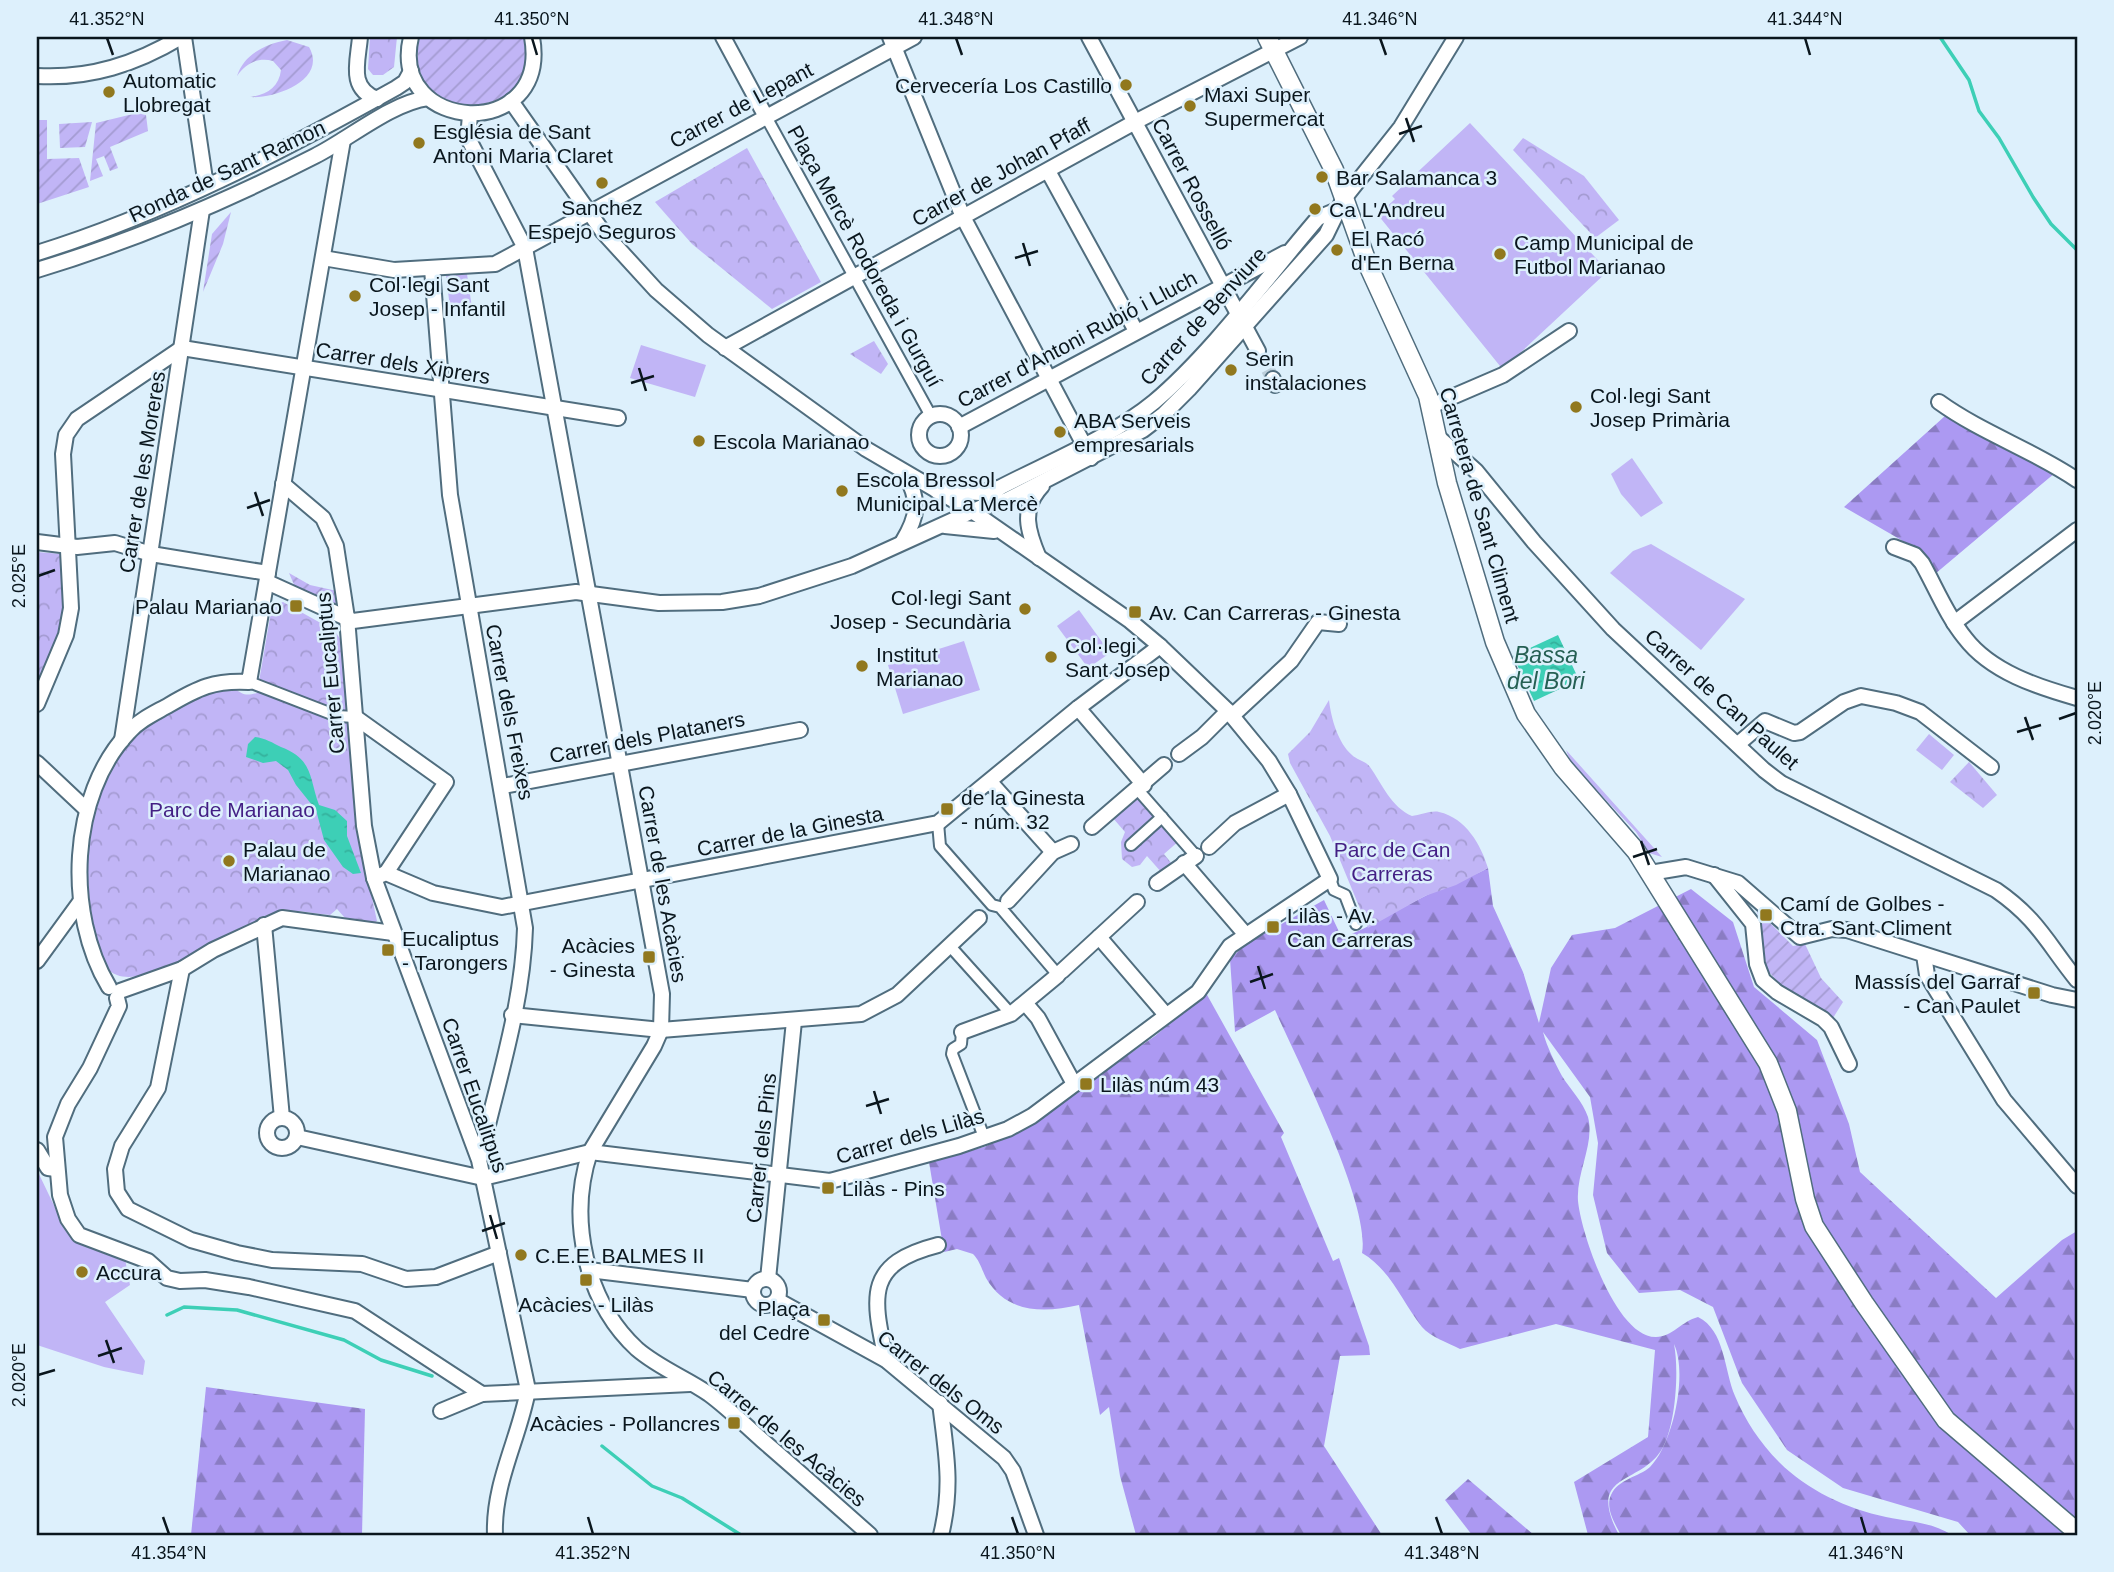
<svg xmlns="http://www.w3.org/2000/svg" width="2114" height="1572" font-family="Arial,sans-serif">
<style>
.grass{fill:#c1b5f6}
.forest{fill:url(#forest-firs)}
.park{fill:url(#park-crowns)}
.garden{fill:url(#garden-furrows)}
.water{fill:url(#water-ripples)}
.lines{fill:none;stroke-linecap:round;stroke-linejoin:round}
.stream{stroke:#3dcfb6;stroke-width:3.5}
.minor-tunnel{stroke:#bdcfdb;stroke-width:14;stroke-dasharray:14 7;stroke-linecap:butt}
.pedestrian-casing{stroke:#506d7e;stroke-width:14}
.minor-casing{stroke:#506d7e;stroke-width:18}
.tertiary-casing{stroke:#506d7e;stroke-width:21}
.pedestrian{stroke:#fff;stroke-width:10}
.minor{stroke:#fff;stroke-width:14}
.tertiary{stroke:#fff;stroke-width:18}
.ticks{fill:none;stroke:#0a161d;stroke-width:2.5}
.poi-dot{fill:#91781e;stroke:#ddf0fc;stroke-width:2.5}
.labels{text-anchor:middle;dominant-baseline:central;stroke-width:5;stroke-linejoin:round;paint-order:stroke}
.poi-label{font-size:21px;fill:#0a161d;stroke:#ddf0fc;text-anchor:start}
.street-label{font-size:21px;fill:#0a161d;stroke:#ddf0fc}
.park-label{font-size:21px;fill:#431f84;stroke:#ddf0fc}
.water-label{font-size:23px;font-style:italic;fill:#255f53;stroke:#ddf0fc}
.neatline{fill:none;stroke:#0a161d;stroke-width:2.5}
.ticks-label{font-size:18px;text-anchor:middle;fill:#0a161d}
</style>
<defs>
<pattern id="forest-firs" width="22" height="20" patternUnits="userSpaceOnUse" patternTransform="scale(1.75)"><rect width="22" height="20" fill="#ac99f2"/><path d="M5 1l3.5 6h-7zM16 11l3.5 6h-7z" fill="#8a7cc3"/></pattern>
<pattern id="park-crowns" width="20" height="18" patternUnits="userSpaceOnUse" patternTransform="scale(1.75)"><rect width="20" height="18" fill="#c1b5f6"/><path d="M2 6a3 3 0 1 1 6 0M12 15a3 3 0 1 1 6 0" fill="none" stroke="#a49bd2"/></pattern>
<pattern id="garden-furrows" width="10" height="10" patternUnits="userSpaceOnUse" patternTransform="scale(1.75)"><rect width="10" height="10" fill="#c1b5f6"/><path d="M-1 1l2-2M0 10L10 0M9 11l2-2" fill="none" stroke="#a49bd2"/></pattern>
<pattern id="water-ripples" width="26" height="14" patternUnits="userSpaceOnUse" patternTransform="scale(1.75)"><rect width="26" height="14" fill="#3dcfb6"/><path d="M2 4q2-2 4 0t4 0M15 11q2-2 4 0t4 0" fill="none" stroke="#34b19c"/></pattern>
</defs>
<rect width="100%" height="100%" fill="#ddf0fc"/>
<!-- grass -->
<g class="grass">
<polygon points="1470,123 1608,271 1505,367 1500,366 1378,215 1395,199 1392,196"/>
<polygon points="467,274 473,315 451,316 446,275"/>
<polygon points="641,345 706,365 695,397 630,378"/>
<polygon points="1632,458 1663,503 1641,517 1621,494 1611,474"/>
<polygon points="1651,544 1745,599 1701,650 1610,573 1633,551"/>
<polygon points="1079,610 1110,653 1088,668 1057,626"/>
<polygon points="964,641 980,690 903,714 888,665"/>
<polygon points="1929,734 1954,755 1942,770 1916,750"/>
<polygon points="1566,750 1662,857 1649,853 1636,832 1571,763"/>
<polygon points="37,1170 61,1220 73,1236 125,1259 130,1285 105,1302 145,1361 143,1375 104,1367 37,1345"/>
</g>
<!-- forest -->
<g class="forest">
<polygon points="1945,416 2055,473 1935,574 1915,548 1844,507"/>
<path d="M1488 868 1493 906 1523 972 1539 1023 1551 968 1572 935 1615 928 1691 889 1733 922 1754 987 1817 1040 1849 1124 1860 1172 1996 1298 2062 1240 2077 1231V1535H1970L1958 1522 1843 1488 1787 1450 1742 1383 1713 1307 1680 1290 1639 1293 1607 1253 1593 1195 1598 1143 1590 1097 1543 1032C1547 1047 1555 1063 1562 1076 1570 1089 1583 1102 1588 1117 1595 1144 1576 1172 1578 1201 1581 1233 1616 1338 1656 1337 1672 1337 1682 1321 1698 1317 1725 1330 1724 1370 1735 1396 1745 1420 1760 1443 1779 1462 1807 1490 1847 1509 1886 1517 1911 1522 1931 1522 1952 1535H1621C1615 1524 1605 1508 1611 1495 1618 1479 1639 1477 1650 1467 1673 1444 1688 1374 1674 1344 1679 1369 1676 1421 1664 1445 1645 1487 1584 1469 1619 1535H1588L1574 1482 1648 1437 1655 1350 1556 1324 1460 1349C1449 1343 1430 1337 1422 1327 1402 1302 1391 1270 1362 1253 1371 1204 1298 1062 1275 1010L1235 1032 1230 959 1246 944 1324 900 1342 938C1373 926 1398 909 1427 895 1446 885 1467 879 1488 868Z"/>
<path d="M1206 993 1284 1133 1281 1137 1333 1261 1339 1258 1369 1346 1370 1355 1340 1356 1324 1446 1382 1535H1136L1120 1476 1109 1407 1100 1415 1079 1305C1044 1313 1007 1314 986 1278 982 1270 980 1261 973 1254L957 1249 944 1252 929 1162 984 1147 1023 1129 1155 1036Z"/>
<polygon points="206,1387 365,1409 362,1535 191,1535"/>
<polygon points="1468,1479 1534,1535 1472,1535 1445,1500"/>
</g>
<!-- park -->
<g class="park">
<polygon points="370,37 397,37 394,67 383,75 373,75 368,69"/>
<polygon points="1523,138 1584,176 1619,220 1595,238 1513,150"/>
<polygon points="747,148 821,282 772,309 692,244 655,202"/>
<polygon points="874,341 888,364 881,374 850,354"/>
<polygon points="37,552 62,554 65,606 60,630 37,686"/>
<path d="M283 602 335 631 342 642 357 829 377 921 370 925 345 918 337 909 330 915C314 914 293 908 277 913 237 925 152 989 117 975 98 968 95 943 92 925 81 864 86 776 139 733 148 725 160 719 171 713 192 700 209 691 234 688 243 695 246 696 257 693L272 606Z"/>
<path d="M1329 700C1331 718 1338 743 1352 755 1357 760 1366 761 1370 767 1382 784 1391 807 1412 816 1420 815 1432 810 1439 812 1466 818 1481 845 1488 868L1456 885 1425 896 1368 928 1330 836 1290 763 1288 754 1310 732Z"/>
<polygon points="1969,762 1997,795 1983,808 1950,782"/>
<polygon points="1140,794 1180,840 1164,854 1172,864 1162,873 1147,856 1140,865 1132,867 1122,859 1121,842 1125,832 1112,817"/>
</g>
<!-- garden -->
<g class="garden">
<path d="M420 37H524C551 124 396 131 420 37Z"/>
<path d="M287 40 309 47C328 80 274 99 250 97 267 95 279 87 281 70L273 61C258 57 246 63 237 76 244 54 266 44 287 40Z"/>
<polygon points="137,113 146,115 148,131 110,147 118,168 110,171 104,156 96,159 103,176 90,181 96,123"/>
<polygon points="37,120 47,120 47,159 79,158 89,187 37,204"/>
<polygon points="92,122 85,147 60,148 59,124"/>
<polygon points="231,212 223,244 203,292 212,234"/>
<polygon points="289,573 310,585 337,591 338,603 334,605 295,587"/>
<polygon points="1757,910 1793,946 1805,944 1821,978 1843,1002 1833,1018 1784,988 1767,970"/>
</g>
<!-- water -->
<g class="water">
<polygon points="1558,635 1579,680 1534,701 1513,656"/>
<path d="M255 737C265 738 273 743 281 747 313 759 309 777 319 805L335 810 347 821V836L361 873 353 874 343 867 324 840 316 810 296 785 288 770 276 761 263 763 246 757 248 744Z"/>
</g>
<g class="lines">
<!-- stream -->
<g class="stream">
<polyline points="1940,37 1969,80 1979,111 1999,138 2033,197 2051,224 2077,250"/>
<polyline points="167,1315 184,1307 237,1310 344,1340 381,1360 432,1376"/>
<polyline points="602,1446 652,1486 682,1498 741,1535"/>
</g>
<!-- minor-tunnel -->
<polyline class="minor-tunnel" points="1258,351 1273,379"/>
<!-- pedestrian casing -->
<g class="pedestrian-casing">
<g id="pedestrian">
<polyline points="765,115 931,416"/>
<polyline points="249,682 337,716 355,717"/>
<polyline points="1138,790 1196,856"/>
<polyline points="938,823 940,846 992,905 1000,907 1058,975"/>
<polyline points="1131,845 1162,817"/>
<polyline points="1330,879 1334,890 1345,895 1356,924"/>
<polyline points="949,945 1011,1014"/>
<polyline points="962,1032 961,1044 953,1049 952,1054 984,1137"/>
</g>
</g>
<!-- minor casing -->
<g class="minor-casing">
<g id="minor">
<polyline points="184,37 206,186"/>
<path d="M360 37C358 62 348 88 377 99"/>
<path d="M411 37C388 134 551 143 532 37"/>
<polyline points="723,37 765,115"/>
<polyline points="890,37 963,217 1091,458"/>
<polyline points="1089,37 1258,351"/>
<path d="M37 76C90 79 136 64 181 37"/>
<path d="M470 115 468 138 525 248 662 994 661 1030 654 1046 590 1152C568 1218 585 1301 637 1349 659 1368 686 1378 709 1394 728 1408 745 1425 762 1440 798 1471 834 1503 870 1535"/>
<polyline points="1048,171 1136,331"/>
<path d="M37 253C163 214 281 152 396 88L405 82 411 71"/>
<polyline points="323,258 394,270 495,264 914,37"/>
<path d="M432 269 450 495 525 928C523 1005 497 1083 480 1158"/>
<path d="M37 270C133 241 225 202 315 156 349 139 391 103 428 98"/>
<polyline points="182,348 618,418"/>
<polyline points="725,348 1135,122 1300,37"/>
<polyline points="1273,379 1275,385"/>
<path d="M1939 402C1982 433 2033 450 2077 480"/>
<polyline points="1431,406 1503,375 1569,331"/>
<circle cx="940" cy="435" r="21"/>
<polyline points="959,427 1285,253"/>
<path d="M1439 438 1476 471 1534 542 1613 629 1764 770 1781 783 1996 890C2038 919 2047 943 2077 980"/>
<path d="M283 484 323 518 336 546 347 618 364 826 374 878 479 1160 528 1390C519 1439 493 1483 495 1535"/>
<polyline points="937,491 981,493 999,488"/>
<path d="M984 506 999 488C1047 463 1113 436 1154 402 1212 353 1268 276 1318 218L1337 210"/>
<polyline points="945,526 994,531"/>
<path d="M903 541C918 516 920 502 906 475"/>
<polyline points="37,542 77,547 115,543 151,554 268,573"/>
<path d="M1894 547 1915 555 1922 563C1936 588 1947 616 1965 638 1991 672 2038 687 2077 698"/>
<path d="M1039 558C1028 532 1020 509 1042 486"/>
<polyline points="267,582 353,621 576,592 659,603 722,602 759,596 852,566 984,506 1005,501 1143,430 1164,414 1189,389 1326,235 1343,200 1401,127 1456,37"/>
<polyline points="1954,623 2077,530"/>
<polyline points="37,704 66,635 71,608 63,454 66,435 77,419 182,348"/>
<polyline points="1078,708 1144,785"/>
<polyline points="1232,716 1291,661 1318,622 1339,624"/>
<polyline points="355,717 446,782 386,873"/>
<polyline points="122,740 202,210"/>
<polyline points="1738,744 1765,721 1794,733 1800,732 1844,702 1861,696 1896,703 1920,712 1991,767"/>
<polyline points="1179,754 1202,737 1228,711"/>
<polyline points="37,763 87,810"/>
<polyline points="990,782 1053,852"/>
<polyline points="503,786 800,730"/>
<polyline points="1092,827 1164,765"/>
<polyline points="1209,847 1235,823 1289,794"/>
<polyline points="1184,863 1246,935"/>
<polyline points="1650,873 1686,867 1738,883 1800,937 1832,929 1847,930 2052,995 2077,1000"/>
<polyline points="1714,875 1753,924 1757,964 1763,980 1777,992 1823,1019 1831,1027 1849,1064"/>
<polyline points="374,878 386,873 433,893 502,907 938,823 1078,708 1160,646"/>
<polyline points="1157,883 1196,856"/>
<polyline points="1008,901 1053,852 1071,844"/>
<polyline points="264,925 282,1118"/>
<polyline points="1099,937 1166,1015"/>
<polyline points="1924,955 1927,975 2004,1100 2077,1186"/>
<polyline points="37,961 80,902"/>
<polyline points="182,969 158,1088 122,1146 115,1169 117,1192 128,1209 191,1240 237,1253 272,1260 362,1264 406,1279 436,1277 499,1253"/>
<polyline points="1062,971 1137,902"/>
<path d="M109 987C65 914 69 795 129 732 139 720 155 713 169 705 198 688 214 680 249 682L343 140"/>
<polyline points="120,991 182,969 213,950 282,918 393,933"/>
<polyline points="117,998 119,1006 90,1068 68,1104 55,1137 60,1195 68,1219 79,1235 148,1261 167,1278 180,1281 205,1280 249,1287 355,1311 482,1394 690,1384"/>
<polyline points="1026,1004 1038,1018 1074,1084"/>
<polyline points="512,1015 661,1030 861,1014 897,995 979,918"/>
<polyline points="962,1032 1011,1014 1058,975"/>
<circle cx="282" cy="1133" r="15"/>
<polyline points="297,1137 483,1178 590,1152 830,1181 959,1146 1008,1129 1032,1116 1198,992 1230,946 1330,879 1289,794 1269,761 1228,711 1160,646 1129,620 972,511 866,449 708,335 656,290 603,232 511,101"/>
<polyline points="37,1150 48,1168 56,1169"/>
<polyline points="589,1270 753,1290"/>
<circle cx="766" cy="1292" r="13"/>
<polyline points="768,1279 794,1021"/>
<polyline points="777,1300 886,1360 1004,1458 1013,1471 1036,1535"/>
<path d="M886 1360C873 1297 864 1264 938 1245"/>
<path d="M940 1403C946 1452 953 1486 941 1535"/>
<polyline points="441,1411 482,1394"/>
</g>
</g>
<!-- tertiary casing -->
<g class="tertiary-casing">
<polyline id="tertiary" points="1267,37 1334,170 1368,265 1428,396 1447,483 1495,642 1526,714 1563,767 1636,851 1768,1063 1787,1111 1805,1199 1814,1226 1864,1303 1946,1420 2077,1532"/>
</g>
<!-- pedestrian -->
<use href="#pedestrian" class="pedestrian"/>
<!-- minor -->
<use href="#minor" class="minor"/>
<!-- tertiary -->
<use href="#tertiary" class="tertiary"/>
</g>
<!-- ticks -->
<path class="ticks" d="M107 38 113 55M532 38 537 55M956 38 962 55M1380 38 1386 55M1805 38 1810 55M1406 118 1414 142M1399 134 1422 126M1023 243 1030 266M1015 258 1038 251M639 368 646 391M631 383 654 376M255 492 263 516M247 508 270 500M38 576 55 570M2025 717 2033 740M2059 719 2076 713M2017 732 2041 725M1641 841 1649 865M1633 857 1657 849M1258 966 1265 989M1250 982 1273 974M874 1091 881 1114M866 1106 889 1099M490 1215 497 1239M482 1231 505 1223M106 1340 114 1363M98 1356 122 1348M38 1375 55 1370M163 1517 169 1534M588 1517 593 1534M1012 1517 1018 1534M1436 1517 1442 1534M1861 1517 1866 1534"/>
<!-- markers -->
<g class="poi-dot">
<circle cx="1126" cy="85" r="7"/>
<circle cx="109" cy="92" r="7"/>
<circle cx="1190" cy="106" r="7"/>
<circle cx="419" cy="143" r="7"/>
<circle cx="1322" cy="177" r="7"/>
<circle cx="602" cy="183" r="7"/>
<circle cx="1315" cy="209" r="7"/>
<circle cx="1337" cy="250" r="7"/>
<circle cx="1500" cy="254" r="7"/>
<circle cx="355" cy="296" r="7"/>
<circle cx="1231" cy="370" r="7"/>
<circle cx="1576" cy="407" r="7"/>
<circle cx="1060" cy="432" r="7"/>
<circle cx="699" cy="441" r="7"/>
<circle cx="842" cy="491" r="7"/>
<rect x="289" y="599" width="14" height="14" rx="3.5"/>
<circle cx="1025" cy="609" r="7"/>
<rect x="1128" y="605" width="14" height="14" rx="3.5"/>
<circle cx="1051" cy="657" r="7"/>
<circle cx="862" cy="666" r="7"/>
<rect x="940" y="802" width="14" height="14" rx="3.5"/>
<circle cx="229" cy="861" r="7"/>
<rect x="1759" y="908" width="14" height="14" rx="3.5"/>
<rect x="1266" y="920" width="14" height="14" rx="3.5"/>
<rect x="381" y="943" width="14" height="14" rx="3.5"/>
<rect x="642" y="950" width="14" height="14" rx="3.5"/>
<rect x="2027" y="986" width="14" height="14" rx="3.5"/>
<rect x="1079" y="1077" width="14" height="14" rx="3.5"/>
<rect x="821" y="1181" width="14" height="14" rx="3.5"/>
<circle cx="521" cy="1255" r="7"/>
<circle cx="82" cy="1272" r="7"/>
<rect x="579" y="1273" width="14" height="14" rx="3.5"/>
<rect x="817" y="1313" width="14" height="14" rx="3.5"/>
<rect x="727" y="1416" width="14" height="14" rx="3.5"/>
</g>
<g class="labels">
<!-- poi labels -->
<g class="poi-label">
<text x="123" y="80">Automatic<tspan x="123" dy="24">Llobregat</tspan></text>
<text x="1112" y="85" text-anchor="end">Cervecería Los Castillo</text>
<text x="1204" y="94">Maxi Super<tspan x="1204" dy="24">Supermercat</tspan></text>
<text x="433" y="131">Església de Sant<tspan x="433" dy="24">Antoni Maria Claret</tspan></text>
<text x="1336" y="177">Bar Salamanca 3</text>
<text x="602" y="207" text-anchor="middle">Sanchez<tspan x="602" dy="24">Espejo Seguros</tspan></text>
<text x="1329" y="209">Ca L'Andreu</text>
<text x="1351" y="238">El Racó<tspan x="1351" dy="24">d'En Berna</tspan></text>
<text x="1514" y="242">Camp Municipal de<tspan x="1514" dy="24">Futbol Marianao</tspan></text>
<text x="369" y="284">Col·legi Sant<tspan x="369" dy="24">Josep - Infantil</tspan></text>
<text x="1245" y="358">Serin<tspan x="1245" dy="24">instalaciones</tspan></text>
<text x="1590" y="395">Col·legi Sant<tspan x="1590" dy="24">Josep Primària</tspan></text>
<text x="1074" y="420">ABA Serveis<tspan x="1074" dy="24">empresarials</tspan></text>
<text x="713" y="441">Escola Marianao</text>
<text x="856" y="479">Escola Bressol<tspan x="856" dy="24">Municipal La Mercè</tspan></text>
<text x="1011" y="597" text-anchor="end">Col·legi Sant<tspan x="1011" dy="24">Josep - Secundària</tspan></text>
<text x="282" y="606" text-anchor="end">Palau Marianao</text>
<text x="1149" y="612">Av. Can Carreras - Ginesta</text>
<text x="1065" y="645">Col·legi<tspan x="1065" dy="24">Sant Josep</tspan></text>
<text x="876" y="654">Institut<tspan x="876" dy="24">Marianao</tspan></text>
<text x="961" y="797">de la Ginesta<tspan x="961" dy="24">- núm. 32</tspan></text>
<text x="243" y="849">Palau de<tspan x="243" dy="24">Marianao</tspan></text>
<text x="1780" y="903">Camí de Golbes -<tspan x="1780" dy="24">Ctra. Sant Climent</tspan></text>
<text x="1287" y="915">Lilàs - Av.<tspan x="1287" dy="24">Can Carreras</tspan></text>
<text x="402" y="938">Eucaliptus<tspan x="402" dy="24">- Tarongers</tspan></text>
<text x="635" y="945" text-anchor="end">Acàcies<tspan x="635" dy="24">- Ginesta</tspan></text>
<text x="2020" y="981" text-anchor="end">Massís del Garraf<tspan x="2020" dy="24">- Can Paulet</tspan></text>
<text x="1100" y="1084">Lilàs núm 43</text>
<text x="842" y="1188">Lilàs - Pins</text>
<text x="535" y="1255">C.E.E. BALMES II</text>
<text x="96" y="1272">Accura</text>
<text x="586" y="1304" text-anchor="middle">Acàcies - Lilàs</text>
<text x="810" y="1308" text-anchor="end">Plaça<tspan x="810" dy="24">del Cedre</tspan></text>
<text x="720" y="1423" text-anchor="end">Acàcies - Pollancres</text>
</g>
<!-- street labels -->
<g class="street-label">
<text transform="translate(741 105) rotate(-28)">Carrer de Lepant</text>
<text transform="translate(227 171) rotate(-25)">Ronda de Sant Ramon</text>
<text transform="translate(1001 172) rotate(-29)">Carrer de Johan Pfaff</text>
<text transform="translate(1192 184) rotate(62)">Carrer Rosselló</text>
<text transform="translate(865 256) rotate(61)">Plaça Mercè Rodoreda i Gurguí</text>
<text transform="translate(1203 316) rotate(-48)">Carrer de Benviure</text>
<text transform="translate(1077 339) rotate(-28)">Carrer d'Antoni Rubió i Lluch</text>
<text transform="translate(403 363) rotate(9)">Carrer dels Xiprers</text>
<text transform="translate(142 472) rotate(-81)">Carrer de les Moreres</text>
<text transform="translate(1480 505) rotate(74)">Carretera de Sant Climent</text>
<text transform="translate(330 673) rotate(-95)">Carrer Eucaliptus</text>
<text transform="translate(1722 699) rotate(42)">Carrer de Can Paulet</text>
<text transform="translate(510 712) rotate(79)">Carrer dels Freixes</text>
<text transform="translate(647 737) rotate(-11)">Carrer dels Plataners</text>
<text transform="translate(790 831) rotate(-11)">Carrer de la Ginesta</text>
<text transform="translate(663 884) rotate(80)">Carrer de les Acàcies</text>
<text transform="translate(475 1095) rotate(71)">Carrer Eucalitpus</text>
<text transform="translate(910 1136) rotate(-16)">Carrer dels Lilàs</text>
<text transform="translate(761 1148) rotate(-84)">Carrer dels Pins</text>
<text transform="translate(941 1382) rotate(38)">Carrer dels Oms</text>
<text transform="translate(787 1438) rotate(40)">Carrer de les Acàcies</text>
</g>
<!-- park labels -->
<g class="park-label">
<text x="232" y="809">Parc de Marianao</text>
<text x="1392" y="849">Parc de Can<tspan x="1392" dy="24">Carreras</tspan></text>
</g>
<!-- water labels -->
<g class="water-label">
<text x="1546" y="655">Bassa<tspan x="1546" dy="26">del Bori</tspan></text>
</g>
</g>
<!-- border -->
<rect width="2114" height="1572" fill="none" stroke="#ddf0fc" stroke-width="77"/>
<rect x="38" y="38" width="2038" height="1496" class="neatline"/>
<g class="ticks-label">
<text x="107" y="25">41.352°N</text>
<text x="532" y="25">41.350°N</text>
<text x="956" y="25">41.348°N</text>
<text x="1380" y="25">41.346°N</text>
<text x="1805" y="25">41.344°N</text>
<text transform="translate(19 576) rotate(-90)" y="6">2.025°E</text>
<text transform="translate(2095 713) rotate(-90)" y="6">2.020°E</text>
<text transform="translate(19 1375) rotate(-90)" y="6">2.020°E</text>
<text x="169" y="1559">41.354°N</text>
<text x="593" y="1559">41.352°N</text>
<text x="1018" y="1559">41.350°N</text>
<text x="1442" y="1559">41.348°N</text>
<text x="1866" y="1559">41.346°N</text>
</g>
</svg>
